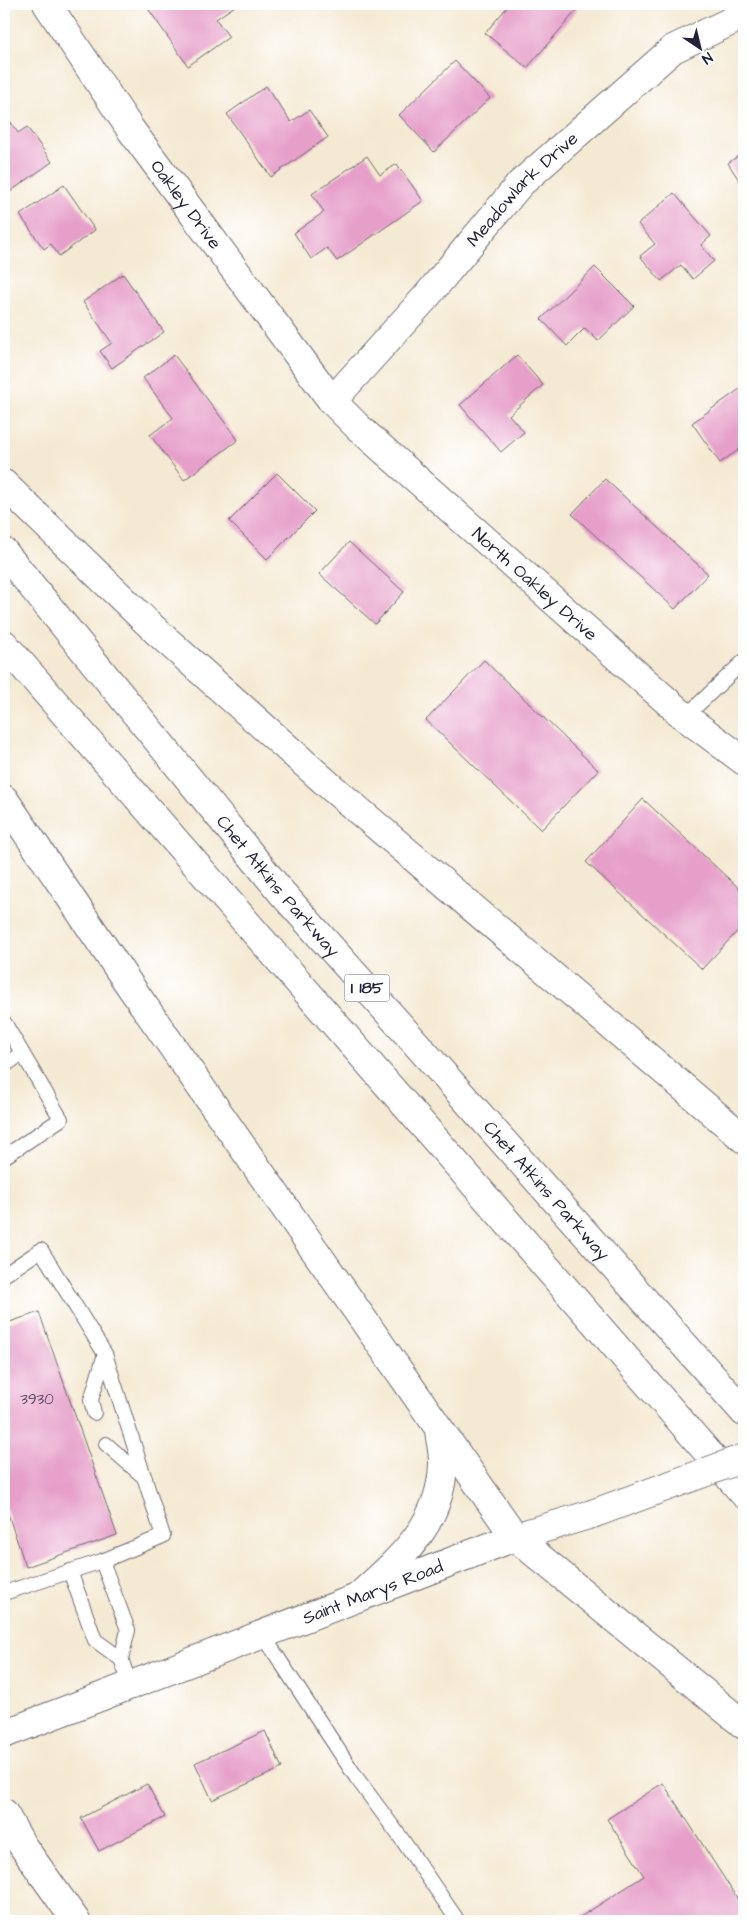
<svg xmlns="http://www.w3.org/2000/svg" width="748" height="1925" font-family="'Architects Daughter',sans-serif">
<style>
.building{fill:#e69fc9}
.lines{fill:none;stroke-linecap:round;stroke-linejoin:round}
.service-casing{stroke:#6c6870;stroke-width:16}
.minor-casing{stroke:#6c6870;stroke-width:30}
.tertiary-casing{stroke:#6c6870;stroke-width:30}
.secondary-casing{stroke:#6c6870;stroke-width:30}
.motorway-casing{stroke:#6c6870;stroke-width:30}
.service{stroke:#fff;stroke-width:14}
.minor{stroke:#fff;stroke-width:28}
.tertiary{stroke:#fff;stroke-width:28}
.secondary{stroke:#fff;stroke-width:28}
.motorway{stroke:#fff;stroke-width:28}
.secondary-bridge-casing{stroke:#6c6870;stroke-width:30;stroke-linecap:butt}
.secondary-bridge{stroke:#fff;stroke-width:28}
.labels{text-anchor:middle;dominant-baseline:central;stroke-width:4;stroke-linejoin:round;paint-order:stroke}
.number-label{font-size:15px;fill:#53415e}
.shield{fill:#fff;stroke:#646476;stroke-width:1}
.shield-label{font-size:16px;font-weight:bold;fill:#22223b}
.street-label{font-size:18px;fill:#22223b;stroke:#fff}
</style>
<rect width="100%" height="100%" fill="#fff"/>
<filter id="ink" filterUnits="userSpaceOnUse"><feTurbulence type="fractalNoise" baseFrequency=".02" numOctaves="2"/><feDisplacementMap in="SourceGraphic" scale="10" xChannelSelector="R" yChannelSelector="G"/><feConvolveMatrix kernelMatrix="1 2 1 2 8 2 1 2 1" color-interpolation-filters="sRGB"/></filter>
<filter id="wash" filterUnits="userSpaceOnUse"><feTurbulence type="fractalNoise" baseFrequency=".0096" numOctaves="4" result="noise"/><feDisplacementMap in="SourceGraphic" scale="20" xChannelSelector="R" yChannelSelector="G"/><feGaussianBlur stdDeviation="1.12" result="paint"/><feColorMatrix in="noise" values="0 0 0 0 0 0 0 0 0 0 0 0 0 0 0 0 0 1.4 0 .05"/><feComposite in="paint" operator="in"/></filter>
<g filter="url(#wash)">
<rect width="100%" height="100%" fill="#f4e9d2"/>
<g id="blocks">
<!-- building -->
<g class="building">
<polygon points="157,4 238,4 216,19 229,37 188,66 149,10"/>
<polygon points="510,4 570,4 577,10 527,68 485,33"/>
<polygon points="455,61 490,98 434,152 399,115"/>
<polygon points="266,86 291,122 309,110 328,137 271,177 227,114"/>
<polygon points="4,112 18,133 27,127 52,162 4,196"/>
<polygon points="744,152 744,188 728,163"/>
<polygon points="367,156 380,175 397,164 423,201 337,261 327,248 311,259 294,233 324,212 312,194"/>
<polygon points="64,185 95,230 59,256 51,244 44,249 20,215"/>
<polygon points="674,193 711,236 701,245 714,261 693,279 681,265 661,281 640,256 655,244 638,224"/>
<polygon points="595,267 634,306 598,341 585,328 567,346 541,319"/>
<polygon points="123,274 164,332 112,368 100,351 112,343 83,302"/>
<polygon points="174,355 238,440 184,480 150,435 173,418 143,378"/>
<polygon points="517,355 543,385 509,415 524,432 501,452 460,405"/>
<polygon points="744,386 744,446 720,463 692,423"/>
<polygon points="277,473 315,511 267,559 229,521"/>
<polygon points="605,479 708,574 675,609 572,514"/>
<polygon points="349,542 404,592 375,624 319,574"/>
<polygon points="484,660 598,770 541,830 426,720"/>
<polygon points="643,799 744,893 744,924 702,969 586,862"/>
<polygon points="4,1043 9,1050 4,1054"/>
<polygon points="39,1312 117,1535 26,1567 4,1502 4,1324"/>
<polygon points="265,1731 282,1768 212,1800 195,1763"/>
<polygon points="663,1783 744,1909 744,1921 574,1921 644,1876 607,1819"/>
<polygon points="147,1784 165,1817 99,1851 81,1818"/>
</g>
</g>
</g>
<g filter="url(#ink)">
<use href="#blocks" fill-opacity="0" stroke="#6c6870" stroke-width="1"/>
<g class="lines">
<!-- service casing -->
<g class="service-casing">
<g id="service">
<polyline points="685,717 744,661"/>
<polyline points="4,1022 61,1119 4,1157"/>
<polyline points="4,1066 22,1053"/>
<polyline points="4,1275 41,1250 105,1354 163,1536 102,1561 4,1593"/>
<polyline points="94,1413 91,1400 105,1354"/>
<polyline points="106,1444 145,1478"/>
<polyline points="102,1561 128,1630 121,1659"/>
<polyline points="70,1571 95,1640 121,1659 130,1684"/>
<polyline points="263,1635 356,1777 401,1838 458,1921"/>
</g>
</g>
<!-- minor casing -->
<g class="minor-casing">
<g id="minor">
<path id="s1" d="M47 4 131 130 332 401 359 428 685 717 744 761"/>
<path id="s2" d="M332 401 426 297 520 184 673 49 744 15"/>
<polyline points="4,1813 22,1845 76,1921"/>
</g>
</g>
<!-- tertiary casing -->
<g class="tertiary-casing">
<g id="tertiary">
<path id="s3" d="M4 1734 515 1537"/>
</g>
</g>
<!-- secondary casing -->
<g class="secondary-casing">
<polyline id="secondary" points="515,1537 592,1514"/>
</g>
<!-- motorway casing -->
<g class="motorway-casing">
<g id="motorway">
<polyline points="4,484 155,630 331,787 744,1139"/>
<path id="s4" d="M4 552 282 893 744 1412"/>
<polyline points="4,644 744,1494"/>
<polyline points="4,799 128,983 515,1537 744,1725"/>
<path d="M358 1597C400 1559 443 1523 443 1461 443 1451 440 1440 439 1430"/>
</g>
</g>
<!-- service -->
<use href="#service" class="service"/>
<!-- minor -->
<use href="#minor" class="minor"/>
<!-- tertiary -->
<use href="#tertiary" class="tertiary"/>
<!-- secondary -->
<use href="#secondary" class="secondary"/>
<!-- motorway -->
<use href="#motorway" class="motorway"/>
<!-- secondary-bridge casing -->
<g class="secondary-bridge-casing">
<polyline id="secondary-bridge" points="592,1514 744,1458"/>
</g>
<!-- secondary-bridge -->
<use href="#secondary-bridge" class="secondary-bridge"/>
</g>
</g>
<g class="labels">
<!-- number labels -->
<g class="number-label">
<text x="37" y="1399">3930</text>
</g>
<!-- shield labels -->
<rect class="shield" x="344.5" y="974.5" width="45" height="27" rx="4"/>
<g class="shield-label">
<text x="367" y="988">I 185</text>
</g>
<!-- street labels -->
<g class="street-label">
<text stroke="none"><textPath href="#s2" startOffset="285">Meadowlark Drive</textPath></text>
<text stroke="none"><textPath href="#s1" startOffset="244">Oakley Drive</textPath></text>
<text stroke="none"><textPath href="#s1" startOffset="762">North Oakley Drive</textPath></text>
<text stroke="none"><textPath href="#s4" startOffset="432">Chet Atkins Parkway</textPath></text>
<text stroke="none"><textPath href="#s4" startOffset="838">Chet Atkins Parkway</textPath></text>
<text stroke="none"><textPath href="#s3" startOffset="395">Saint Marys Road</textPath></text>
</g>
</g>
<!-- margin -->
<rect width="748" height="1925" fill="none" stroke="#fff" stroke-width="20"/>
<!-- north arrow -->
<g transform="translate(700 48) rotate(145)" stroke="#ffffff" stroke-width="4" paint-order="stroke">
<path d="M0-4L9 19L0 12L-9 19Z" fill="#22223b"/>
<text y="-8" font-size="14" font-weight="bold" text-anchor="middle" fill="#22223b">N</text>
</g>
</svg>
